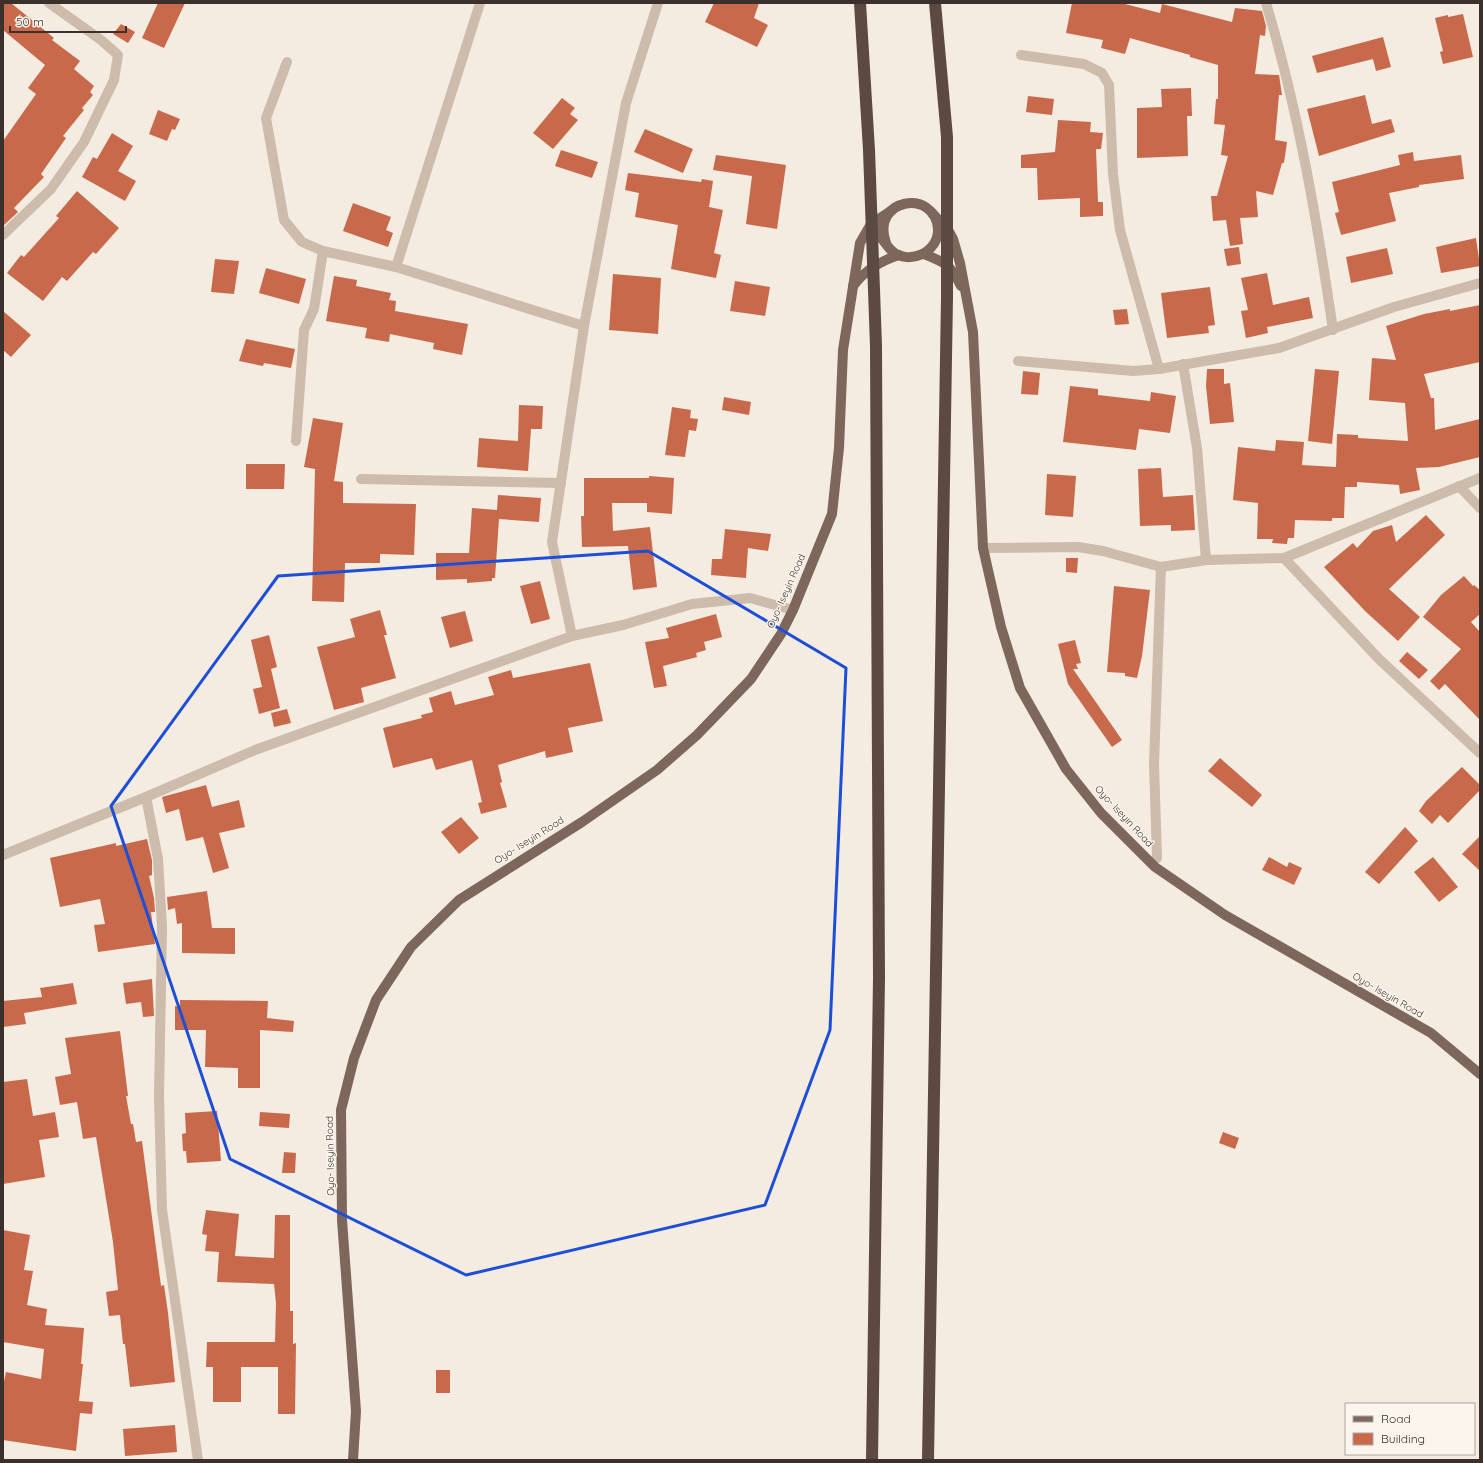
<svg xmlns="http://www.w3.org/2000/svg" width="1483" height="1463" font-family="Quicksand,sans-serif">
<style>
.building{fill:#c8694b}
.lines{fill:none;stroke-linecap:round;stroke-linejoin:round}
.minor{stroke:#cdbbac;stroke-width:10}
.primary{stroke:#7d675c;stroke-width:10}
.motorway{stroke:#5c4a42;stroke-width:12}
.marked{fill:none;stroke:#1d4ed8;stroke-width:3;stroke-linejoin:round}
.labels{text-anchor:middle;dominant-baseline:central;stroke-width:3;stroke-linejoin:round;paint-order:stroke}
.street-label{font-size:10px;fill:#3b302b;stroke:#fbf5ee}
</style>
<rect width="100%" height="100%" fill="#f4ebe1"/>
<!-- building -->
<g class="building">
<polygon points="3,3 11,3 54,38 52,40 80,61 74,69 94,86 90,92 93,95 82,108 84,110 63,136 66,138 41,174 44,177 14,208 18,212 3,226 3,141 36,94 28,88 45,65 3,30"/>
<polygon points="158,3 185,3 164,48 142,38"/>
<polygon points="714,3 759,3 754,18 768,25 757,47 705,22"/>
<polygon points="1072,3 1121,3 1160,13 1162,4 1232,22 1235,8 1262,11 1266,26 1265,36 1260,35 1255,74 1279,75 1282,95 1279,95 1275,140 1287,142 1284,163 1282,163 1273,195 1256,191 1258,217 1240,218 1243,244 1230,246 1226,220 1213,221 1211,196 1217,196 1228,156 1221,155 1225,125 1214,124 1216,99 1218,99 1218,65 1190,57 1190,55 1130,38 1125,54 1101,48 1103,40 1066,33"/>
<polygon points="1463,14 1473,57 1443,64 1440,52 1443,51 1435,18 1448,15 1448,17"/>
<polygon points="121,24 135,32 128,43 113,34"/>
<polygon points="1383,37 1391,67 1376,71 1373,59 1317,73 1312,56"/>
<polygon points="1191,88 1192,116 1187,116 1188,156 1137,158 1137,108 1162,107 1161,89"/>
<polygon points="1365,95 1372,124 1391,119 1395,132 1319,156 1307,109"/>
<polygon points="1028,96 1054,99 1052,115 1026,112"/>
<polygon points="562,98 575,108 570,114 578,120 553,149 533,133"/>
<polygon points="158,110 180,119 175,130 172,129 167,141 149,134"/>
<polygon points="1058,120 1091,122 1090,132 1103,133 1101,149 1096,149 1098,202 1103,202 1103,216 1080,217 1080,198 1038,200 1037,168 1021,168 1021,155 1055,152"/>
<polygon points="645,129 693,149 683,173 634,152"/>
<polygon points="112,133 133,146 118,171 136,181 125,201 82,177 93,157 97,159"/>
<polygon points="561,150 598,162 592,178 555,166"/>
<polygon points="1413,152 1414,161 1461,155 1464,179 1419,185 1419,187 1389,193 1396,221 1341,235 1335,213 1339,212 1332,182 1400,165 1398,155"/>
<polygon points="716,155 786,165 777,229 746,224 752,176 713,170"/>
<polygon points="628,173 701,182 702,179 713,181 709,207 723,210 714,253 721,255 716,278 671,269 678,225 635,217 639,193 625,190"/>
<polygon points="77,191 119,228 96,254 93,252 67,281 62,277 43,301 7,273 21,255 24,257 59,218 56,216"/>
<polygon points="353,203 391,217 386,230 393,233 388,247 343,231"/>
<polygon points="1476,238 1480,266 1441,273 1436,247"/>
<polygon points="1239,247 1241,264 1227,266 1224,249"/>
<polygon points="1387,248 1393,274 1351,283 1346,257"/>
<polygon points="215,259 239,261 234,294 211,292"/>
<polygon points="266,268 306,279 299,304 259,293"/>
<polygon points="1267,273 1273,305 1309,297 1313,318 1267,327 1268,333 1246,338 1241,311 1248,310 1241,278"/>
<polygon points="613,274 661,278 658,334 609,330"/>
<polygon points="334,276 357,280 356,286 391,293 389,300 396,301 395,311 468,324 462,355 433,349 434,343 390,334 389,342 365,338 367,328 326,321"/>
<polygon points="735,281 770,287 765,316 730,311"/>
<polygon points="1210,287 1215,325 1208,326 1209,333 1167,338 1161,293"/>
<polygon points="1480,305 1480,362 1424,374 1431,398 1434,398 1435,430 1480,419 1480,457 1439,467 1416,468 1420,490 1400,494 1399,485 1357,482 1357,487 1345,487 1344,518 1332,518 1332,521 1295,520 1294,538 1288,538 1287,544 1272,543 1273,539 1257,539 1258,503 1233,500 1238,447 1275,451 1276,440 1304,442 1302,465 1336,467 1337,434 1358,435 1358,438 1408,441 1405,403 1369,400 1372,358 1396,360 1386,326 1424,314 1450,309 1450,311"/>
<polygon points="1127,309 1129,324 1115,325 1113,310"/>
<polygon points="3,311 31,335 11,357 3,350"/>
<polygon points="246,339 295,349 291,368 264,363 263,366 239,361"/>
<polygon points="1207,369 1224,369 1224,384 1230,383 1234,422 1210,424 1206,386"/>
<polygon points="1315,369 1339,371 1332,444 1308,441"/>
<polygon points="1023,371 1040,373 1038,395 1021,394"/>
<polygon points="1070,386 1098,389 1098,395 1150,401 1151,392 1176,396 1170,433 1139,429 1136,450 1063,442"/>
<polygon points="724,397 751,402 749,415 722,410"/>
<polygon points="519,405 543,406 542,429 531,429 528,471 477,467 479,438 518,441"/>
<polygon points="672,407 691,410 690,418 698,419 696,431 689,430 685,457 665,455"/>
<polygon points="313,418 343,423 334,481 343,482 343,503 416,504 414,555 380,554 380,563 345,563 344,602 312,601 315,469 304,467"/>
<polygon points="246,464 285,464 284,489 246,489"/>
<polygon points="1161,468 1163,497 1193,495 1195,530 1171,531 1171,525 1140,526 1138,469"/>
<polygon points="1047,474 1076,476 1073,517 1045,515"/>
<polygon points="649,476 674,478 672,514 647,512 647,503 612,503 613,531 650,527 657,587 633,590 628,546 582,547 581,516 584,516 584,478 649,478"/>
<polygon points="498,495 541,498 539,522 499,519 495,578 492,578 492,581 467,583 467,579 436,580 436,553 469,553 472,508 497,510"/>
<polygon points="1426,515 1445,535 1389,589 1420,617 1398,641 1365,611 1324,567 1353,543 1357,548 1373,531 1392,525 1396,542"/>
<polygon points="725,529 771,534 768,551 748,548 746,578 711,575 712,559 722,559"/>
<polygon points="1066,558 1078,558 1077,573 1066,572"/>
<polygon points="1464,576 1473,586 1474,585 1480,590 1480,614 1471,622 1480,632 1480,720 1445,684 1439,690 1430,681 1461,649 1423,617 1441,595"/>
<polygon points="540,581 550,619 531,624 520,586"/>
<polygon points="1114,586 1150,590 1142,656 1137,678 1125,676 1125,673 1107,672"/>
<polygon points="380,610 387,635 384,635 396,678 361,688 364,702 334,710 317,647 355,637 350,619"/>
<polygon points="465,611 473,641 450,648 441,617"/>
<polygon points="716,614 722,637 704,642 706,650 696,653 697,657 663,666 667,686 654,688 645,642 669,638 666,628"/>
<polygon points="269,635 277,667 271,669 280,708 259,714 253,689 262,687 251,640"/>
<polygon points="1075,640 1081,663 1076,664 1078,669 1073,669 1122,740 1112,747 1068,684 1058,644"/>
<polygon points="1407,652 1428,670 1419,679 1399,661"/>
<polygon points="590,663 603,721 568,728 573,752 546,758 545,751 498,765 502,782 500,783 507,807 481,814 478,803 482,802 472,760 436,770 432,758 393,768 383,728 422,718 421,715 433,712 429,698 451,691 455,705 494,695 488,677 511,670 513,678"/>
<polygon points="287,709 291,723 274,727 271,713"/>
<polygon points="1220,758 1262,795 1252,807 1208,771"/>
<polygon points="1462,767 1480,785 1480,790 1448,823 1440,815 1432,824 1419,811 1426,801"/>
<polygon points="206,785 212,807 239,800 245,827 219,833 229,868 213,873 203,837 186,841 179,809 166,813 162,797"/>
<polygon points="461,817 479,838 459,854 441,832"/>
<polygon points="1405,827 1418,841 1379,884 1365,872"/>
<polygon points="1480,836 1480,871 1462,854"/>
<polygon points="147,839 152,860 152,875 149,876 154,898 155,912 151,912 155,944 98,952 94,925 105,924 100,899 60,907 50,858 116,843 116,846"/>
<polygon points="1269,857 1287,867 1289,862 1302,868 1294,885 1262,870"/>
<polygon points="1433,857 1458,887 1439,902 1414,872"/>
<polygon points="207,891 212,928 235,928 235,954 182,953 182,923 177,924 175,908 168,910 167,897"/>
<polygon points="152,979 154,1016 143,1017 141,1002 126,1004 123,983"/>
<polygon points="73,983 77,1004 24,1013 26,1024 3,1027 3,1001 42,997 40,988"/>
<polygon points="180,1000 268,1001 267,1018 294,1021 293,1032 260,1030 260,1088 238,1088 238,1068 205,1067 206,1030 175,1030 175,1006 180,1007"/>
<polygon points="120,1031 128,1096 126,1096 131,1124 133,1124 136,1142 142,1141 161,1286 164,1285 168,1313 175,1382 130,1387 125,1344 123,1344 120,1315 109,1316 106,1292 118,1290 113,1242 96,1137 83,1139 77,1102 60,1105 55,1077 71,1074 65,1038"/>
<polygon points="27,1079 33,1116 55,1112 59,1137 39,1140 45,1177 3,1184 3,1082"/>
<polygon points="217,1111 221,1161 187,1163 186,1151 183,1151 182,1134 186,1133 185,1113"/>
<polygon points="260,1112 290,1114 289,1128 259,1126"/>
<polygon points="1223,1132 1239,1138 1235,1149 1219,1143"/>
<polygon points="284,1152 296,1153 295,1173 282,1173"/>
<polygon points="206,1210 239,1214 235,1256 274,1258 275,1215 290,1215 290,1311 293,1311 293,1344 296,1343 295,1414 278,1414 278,1367 241,1367 241,1402 213,1402 213,1367 206,1367 207,1342 275,1342 276,1303 274,1284 217,1282 219,1252 205,1251 207,1235 202,1234"/>
<polygon points="3,1230 30,1235 24,1270 33,1271 27,1305 47,1309 45,1325 84,1328 81,1364 83,1364 79,1401 93,1402 92,1414 80,1413 76,1451 3,1440 3,1386 6,1372 41,1379 44,1349 3,1342"/>
<rect x="436" y="1370" width="14" height="23"/>
<polygon points="175,1425 177,1452 125,1456 123,1429"/>
</g>
<g class="lines">
<!-- minor -->
<g class="minor">
<path d="M1266 3C1298 109 1317 220 1333 330"/>
<polyline points="1021,55 1084,64 1102,73 1109,85 1113,174 1120,230 1159,369"/>
<polyline points="287,62 266,118 284,220 302,242 323,251 396,267 584,326"/>
<polyline points="3,235 51,189 84,142 114,80 118,55 101,40 49,3"/>
<polyline points="396,267 480,3"/>
<polyline points="1018,361 1133,371 1159,369 1279,348 1394,307 1480,283"/>
<polyline points="1183,364 1197,448 1206,560"/>
<polyline points="296,441 304,330 314,309 323,251"/>
<polyline points="361,479 561,483"/>
<polyline points="1459,486 1480,508"/>
<polyline points="983,548 1078,547 1103,551 1161,567 1206,560 1284,558 1480,478"/>
<polyline points="1284,558 1379,659 1480,753"/>
<polyline points="572,636 552,542 584,326 626,103 658,3"/>
<polyline points="146,797 158,859 162,926 159,1097 162,1210 198,1460"/>
<polyline points="3,855 146,797 255,750 572,636 623,625 692,604 750,598 793,610"/>
<polyline points="1157,858 1154,764 1161,567"/>
</g>
<!-- primary -->
<g class="primary">
<polyline points="932,213 948,230 953,239 960,263 973,332 983,548 1001,627 1020,688 1066,769 1101,813 1155,867 1225,915 1431,1033 1480,1074"/>
<path d="M871 224C878 232 884 243 892 251 909 266 939 252 938 229 935 188 870 198 886 243"/>
<path d="M924 254C946 263 950 264 961 286"/>
<path d="M853 286C865 270 880 261 899 255"/>
<polyline points="353,1460 356,1411 342,1220 341,1110 354,1058 376,1000 411,947 459,900 582,822 657,770 697,735 751,679 781,634 793,610 832,514 839,448 843,350 860,243 871,224 891,211"/>
</g>
<!-- motorway -->
<g class="motorway">
<polyline points="860,3 869,150 876,346 879,978 872,1460"/>
<polyline points="928,1460 947,297 947,137 935,3"/>
</g>
</g>
<!-- marked area -->
<path class="marked" d="M648 551 846 668 830 1030 765 1205 466 1275 230 1159 111 806 278 576Z"/>
<g class="labels">
<!-- street labels -->
<g class="street-label">
<text transform="translate(786 591) rotate(-66)">Oyo- Iseyin Road</text>
<text transform="translate(1124 816) rotate(47)">Oyo- Iseyin Road</text>
<text transform="translate(529 840) rotate(-32)">Oyo- Iseyin Road</text>
<text transform="translate(1388 995) rotate(30)">Oyo- Iseyin Road</text>
<text transform="translate(330 1156) rotate(-91)">Oyo- Iseyin Road</text>
</g>
</g>
<!-- border -->
<rect width="1483" height="1463" fill="none" stroke="#3b302b" stroke-width="8"/>
<!-- legend -->
<rect x="1345" y="1403" width="130" height="52" fill="#fbf5ee" stroke="#aea6a0"/>
<rect x="1353" y="1416" width="20" height="6" fill="#7d675c" stroke="#aea6a0"/>
<text x="1381" y="1423" font-size="12" fill="#3b302b">Road</text>
<rect x="1353" y="1433" width="20" height="12" fill="#c8694b" stroke="#aea6a0"/>
<text x="1381" y="1443" font-size="12" fill="#3b302b">Building</text>
<!-- scale -->
<path d="M10 26v6h116v-6" fill="none" stroke="#3b302b" stroke-width="2"/>
<text x="16" y="26" font-size="12" fill="#3b302b" stroke="#fbf5ee" stroke-width="3" paint-order="stroke">50 m</text>
</svg>
